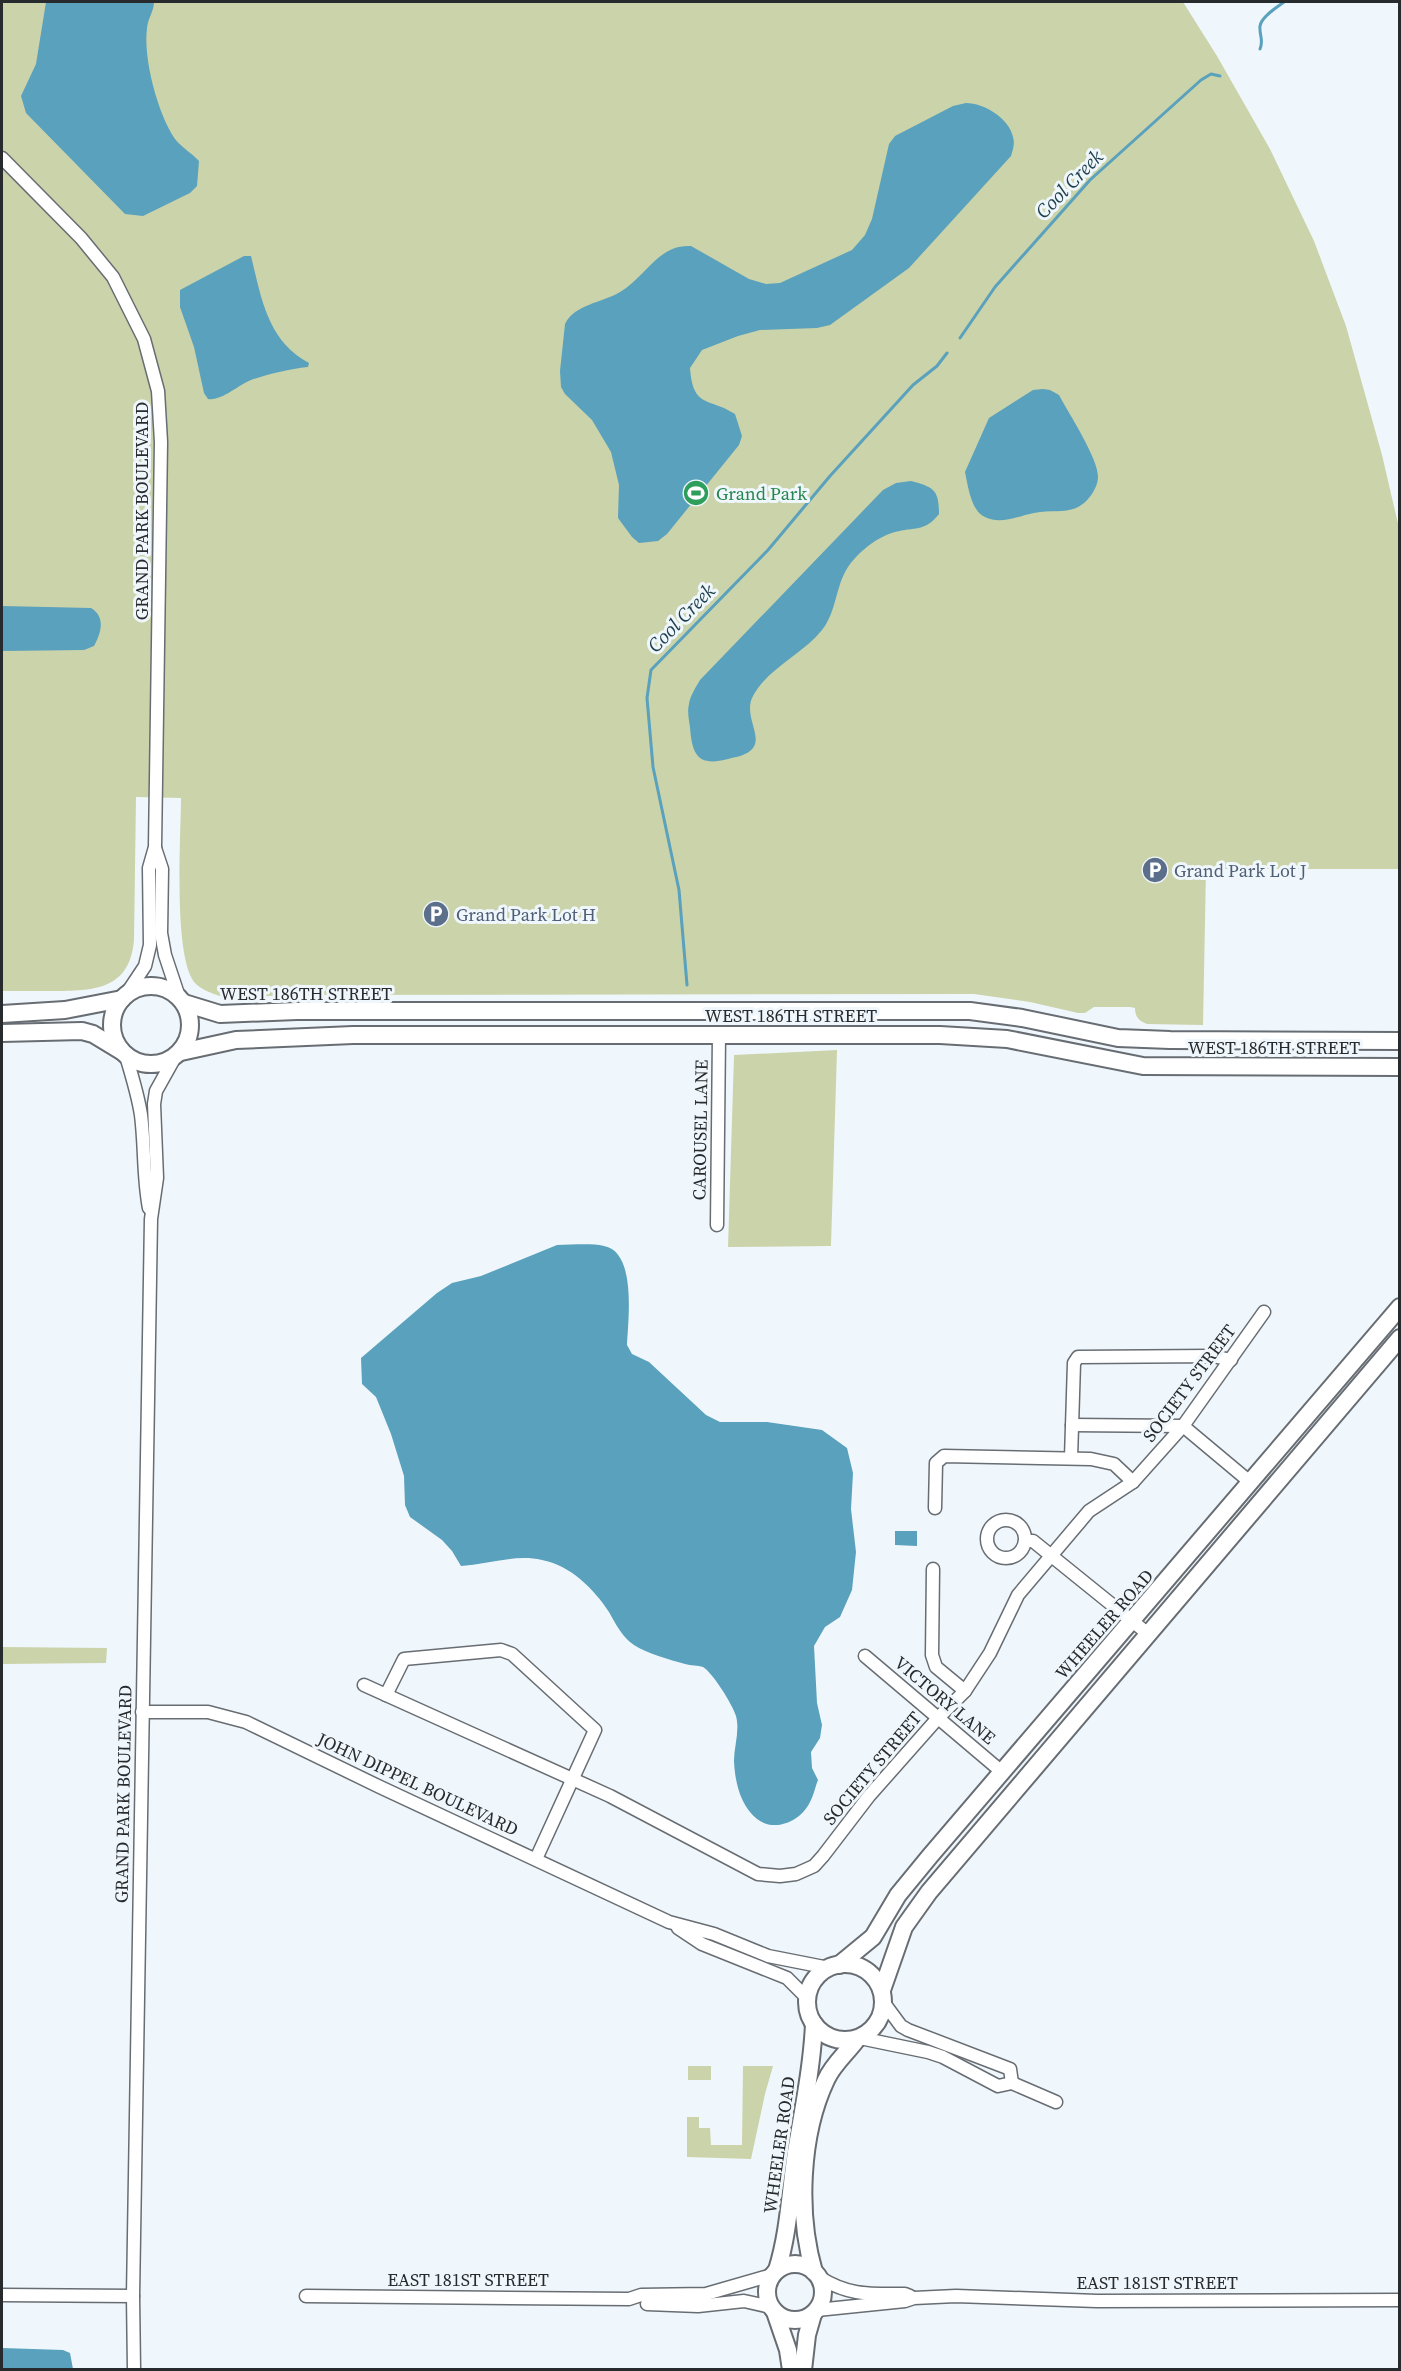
<svg xmlns="http://www.w3.org/2000/svg" width="1401" height="2371" font-family="'Source Serif 4',serif">
<style>
.green{fill:#cbd3aa}
.water{fill:#59a1bc}
.lines{fill:none;stroke-linecap:round;stroke-linejoin:round}
.stream{stroke:#59a1bc;stroke-width:3}
.minor-casing{stroke:#676d72;stroke-width:15}
.tertiary-casing{stroke:#676d72;stroke-width:20}
.minor{stroke:#fff;stroke-width:12}
.tertiary{stroke:#fff;stroke-width:16}
.labels{text-anchor:middle;dominant-baseline:central;stroke-width:6;stroke-linejoin:round;paint-order:stroke}
.leisure-label{font-size:18px;fill:#27864d;stroke:#f0f7fc;text-anchor:start}
.street-label{font-size:18px;fill:#282b2d;stroke:#f0f7fc}
.service-label{font-size:18px;fill:#4e5e75;stroke:#f0f7fc;text-anchor:start}
.water-label{font-size:20px;font-style:italic;fill:#1c3e4a;stroke:#f0f7fc}
</style>
<rect width="100%" height="100%" fill="#f0f7fc"/>
<!-- green -->
<g class="green">
<path d="M2 2H1183L1217 56 1270 149 1314 241 1346 326 1382 455 1400 532 1399 869H1206L1203 1025 1147 1024C1139 1021 1135 1017 1135 1008L1130 1007H1094L1085 1013H1078L1030 1002 974 994 283 995C262 996 233 1002 214 994 208 992 198 987 194 982 173 952 181 838 181 798L136 797 134 940C130 990 93 991 53 991 36 991 19 991 2 991Z"/>
<polygon points="837,1050 831,1246 728,1247 734,1055"/>
<polygon points="2,1647 107,1648 106,1663 2,1664"/>
<rect x="688" y="2066" width="23" height="14"/>
<polygon points="743,2066 773,2066 765,2094 751,2159 687,2157 687,2117 699,2117 699,2128 710,2128 711,2145 742,2145"/>
</g>
<!-- water -->
<g class="water">
<path d="M46 2H154C154 11 148 18 147 28 143 59 158 114 175 139 182 148 192 153 199 161L197 186 190 193 143 216 125 214 26 113 21 96 36 64Z"/>
<path d="M966 103C984 103 1009 118 1013 137 1015 144 1013 149 1011 156L909 268 830 325 817 328 760 330 738 336 702 350 690 368C693 409 709 397 735 414L742 436 739 445 667 534 658 541 639 543 632 537 618 518 619 485 611 452 592 420 565 394 561 387 560 371 565 324C575 304 602 303 620 292 646 277 658 244 691 246L749 279 766 284 780 283 852 250 865 235 872 219 889 144 895 136 953 106Z"/>
<path d="M244 256H251C261 296 267 341 309 363L308 367C288 369 269 374 251 380 238 385 222 401 208 399L204 393 194 347 180 307V290Z"/>
<path d="M1043 389 1050 390 1059 395C1069 414 1098 458 1098 477 1098 483 1095 489 1092 494 1075 518 1058 508 1034 513 1018 516 1001 525 985 517 971 511 968 486 965 472L989 418 1033 390Z"/>
<path d="M911 481C934 487 939 490 939 514 925 532 914 527 895 532 877 537 858 552 848 567 835 587 837 611 822 630 803 654 768 668 753 696 742 716 766 739 750 751 744 756 735 757 728 759 698 767 692 755 690 727 689 720 687 711 689 704 690 696 696 687 700 680L883 490 896 483Z"/>
<path d="M2 606 91 608C106 617 101 633 94 646L84 650 2 651Z"/>
<path d="M557 1245C572 1245 590 1243 604 1246 637 1252 628 1321 627 1345L632 1354 649 1362 706 1415 720 1422H767L822 1430 847 1448 853 1473 851 1509 856 1552 852 1590 840 1617 825 1627 814 1646 817 1703 822 1725 820 1738 811 1752 812 1768 818 1780C815 1787 814 1795 810 1802 801 1821 775 1833 757 1819 740 1805 735 1782 734 1761 734 1746 740 1731 736 1716 733 1705 712 1672 703 1667 698 1665 691 1666 685 1664 670 1660 646 1653 634 1645 623 1638 615 1623 609 1612 594 1589 570 1565 542 1560 515 1554 488 1564 461 1566L452 1551 442 1540 410 1517 405 1505 404 1476 391 1434 376 1397 362 1384 361 1358 437 1293 452 1283 481 1276Z"/>
<polygon points="895,1531 917,1531 917,1546 895,1545"/>
<polygon points="2,2348 63,2350 70,2353 73,2369 2,2369"/>
</g>
<g class="lines">
<!-- stream -->
<g class="stream">
<path d="M1260 49C1264 40 1259 35 1260 26 1261 17 1277 7 1284 2"/>
<polyline points="960,338 995,287 1090,180 1201,80 1211,74 1220,76"/>
<polyline points="687,985 679,890 653,767 647,698 651,670 768,550 830,476 913,385 937,366 947,353"/>
</g>
<!-- minor casing -->
<g class="minor-casing">
<g id="minor">
<polyline points="2,158 81,238 113,277 144,339 158,391 161,442 155,847 149,868 150,945 145,966 125,996"/>
<polyline points="155,848 162,869 161,933 165,955 179,997"/>
<path d="M126 1056C132 1076 138 1095 141 1115 145 1146 143 1177 149 1208"/>
<polyline points="717,1225 719,1035"/>
<polyline points="1072,1425 1183,1426 1250,1482"/>
<polyline points="1071,1458 1074,1363 1078,1357 1213,1356 1231,1360"/>
<polyline points="935,1508 936,1463 944,1456 1091,1459 1114,1464 1133,1482"/>
<circle cx="1006" cy="1539" r="19"/>
<polyline points="1025,1541 1033,1541 1147,1633"/>
<polyline points="933,1569 932,1655 936,1667 965,1691"/>
<polyline points="865,1656 1002,1772"/>
<polyline points="364,1685 610,1796 758,1874 780,1876 796,1874 814,1866 823,1856 869,1796 938,1718 965,1691 990,1653 1018,1595 1089,1511 1133,1482 1183,1426 1264,1312"/>
<polyline points="386,1695 404,1659 501,1650 512,1654 595,1730 536,1859"/>
<polyline points="142,1712 208,1712 246,1722 380,1787 669,1922 714,1934 768,1956 829,1968"/>
<polyline points="678,1928 702,1944 787,1978 807,1998"/>
<polyline points="884,2003 901,2026 908,2030 1010,2069 1012,2083"/>
<polyline points="860,2038 928,2052 943,2057 998,2086 1012,2083 1056,2102"/>
<path d="M819 2277C849 2296 870 2294 905 2294L910 2296"/>
<polyline points="2,2295 133,2296"/>
<polyline points="306,2296 629,2299 641,2295 706,2294 772,2275"/>
<polyline points="647,2304 698,2306 744,2301 771,2307"/>
<polyline points="817,2310 905,2301 914,2298 956,2296 1097,2301 1400,2300"/>
<polyline points="134,2370 133,2296 151,1219 157,1178 154,1104 156,1091 175,1057"/>
</g>
</g>
<!-- tertiary casing -->
<g class="tertiary-casing">
<g id="tertiary">
<circle cx="151" cy="1025" r="39"/>
<polyline points="184,1003 220,1014 297,1011 970,1011 1022,1018 1118,1038 1170,1040 1400,1041"/>
<polyline points="2,1014 65,1010 122,999"/>
<polyline points="2,1033 82,1031 93,1034 121,1051"/>
<polyline points="181,1052 236,1040 353,1035 940,1035 1007,1039 1143,1066 1400,1067"/>
<circle cx="845" cy="2002" r="38"/>
<polyline points="839,1965 873,1937 898,1895 930,1856 1400,1307"/>
<polyline points="882,1990 904,1927 929,1892 1400,1338"/>
<circle cx="795" cy="2292" r="28"/>
<path d="M777 2270C789 2232 790 2192 796 2152 803 2110 812 2067 814 2024"/>
<path d="M814 2272C797 2214 800 2135 826 2080 833 2064 847 2053 857 2039"/>
<polyline points="775,2312 788,2350 791,2370"/>
<polyline points="803,2370 807,2335 813,2314"/>
</g>
</g>
<!-- minor -->
<use href="#minor" class="minor"/>
<!-- tertiary -->
<use href="#tertiary" class="tertiary"/>
</g>
<!-- icons -->
<defs>
<g id="stadium-disc" transform="scale(1.35)"><circle r="9.5" fill="#2e9e5b" stroke="#f0f7fc"/><path d="M0-5a6.5 5 0 1 0 0 10a6.5 5 0 1 0 0-10ZM-3.5-1.8h7v3.6h-7Z" fill="#fff"/></g>
<g id="parking-disc" transform="scale(1.35)"><circle r="9.5" fill="#5c6f8a" stroke="#f0f7fc"/><path d="M-3.5-5.5H1a3.5 3.5 0 0 1 0 7H-1V5.5H-3.5ZM-1-3.4V-.6H.8a1.4 1.4 0 0 0 0-2.8Z" fill="#fff"/></g>
</defs>
<g fill-rule="evenodd">
<use href="#stadium-disc" x="696" y="493"/>
<use href="#parking-disc" x="1155" y="870"/>
<use href="#parking-disc" x="436" y="914"/>
</g>
<g class="labels">
<!-- leisure labels -->
<g class="leisure-label">
<text x="716" y="493">Grand Park</text>
</g>
<!-- street labels -->
<g class="street-label">
<text transform="translate(141 511) rotate(-90)">GRAND PARK BOULEVARD</text>
<text x="306" y="993">WEST 186TH STREET</text>
<text x="791" y="1015">WEST 186TH STREET</text>
<text x="1274" y="1047">WEST 186TH STREET</text>
<text transform="translate(700 1130) rotate(-89)">CAROUSEL LANE</text>
<text transform="translate(1189 1383) rotate(-53)">SOCIETY STREET</text>
<text transform="translate(1104 1624) rotate(-49)">WHEELER ROAD</text>
<text transform="translate(945 1700) rotate(40)">VICTORY LANE</text>
<text transform="translate(872 1768) rotate(-50)">SOCIETY STREET</text>
<text transform="translate(418 1784) rotate(25)">JOHN DIPPEL BOULEVARD</text>
<text transform="translate(123 1794) rotate(-89)">GRAND PARK BOULEVARD</text>
<text transform="translate(779 2145) rotate(-82)">WHEELER ROAD</text>
<text x="468" y="2279">EAST 181ST STREET</text>
<text x="1157" y="2282">EAST 181ST STREET</text>
</g>
<!-- service labels -->
<g class="service-label">
<text x="1174" y="870">Grand Park Lot J</text>
<text x="456" y="914">Grand Park Lot H</text>
</g>
<!-- water labels -->
<g class="water-label">
<text transform="translate(1069 184) rotate(-46)">Cool Creek</text>
<text transform="translate(681 618) rotate(-46)">Cool Creek</text>
</g>
</g>
<!-- border -->
<rect width="1401" height="2371" fill="none" stroke="#282b2d" stroke-width="6"/>
</svg>
